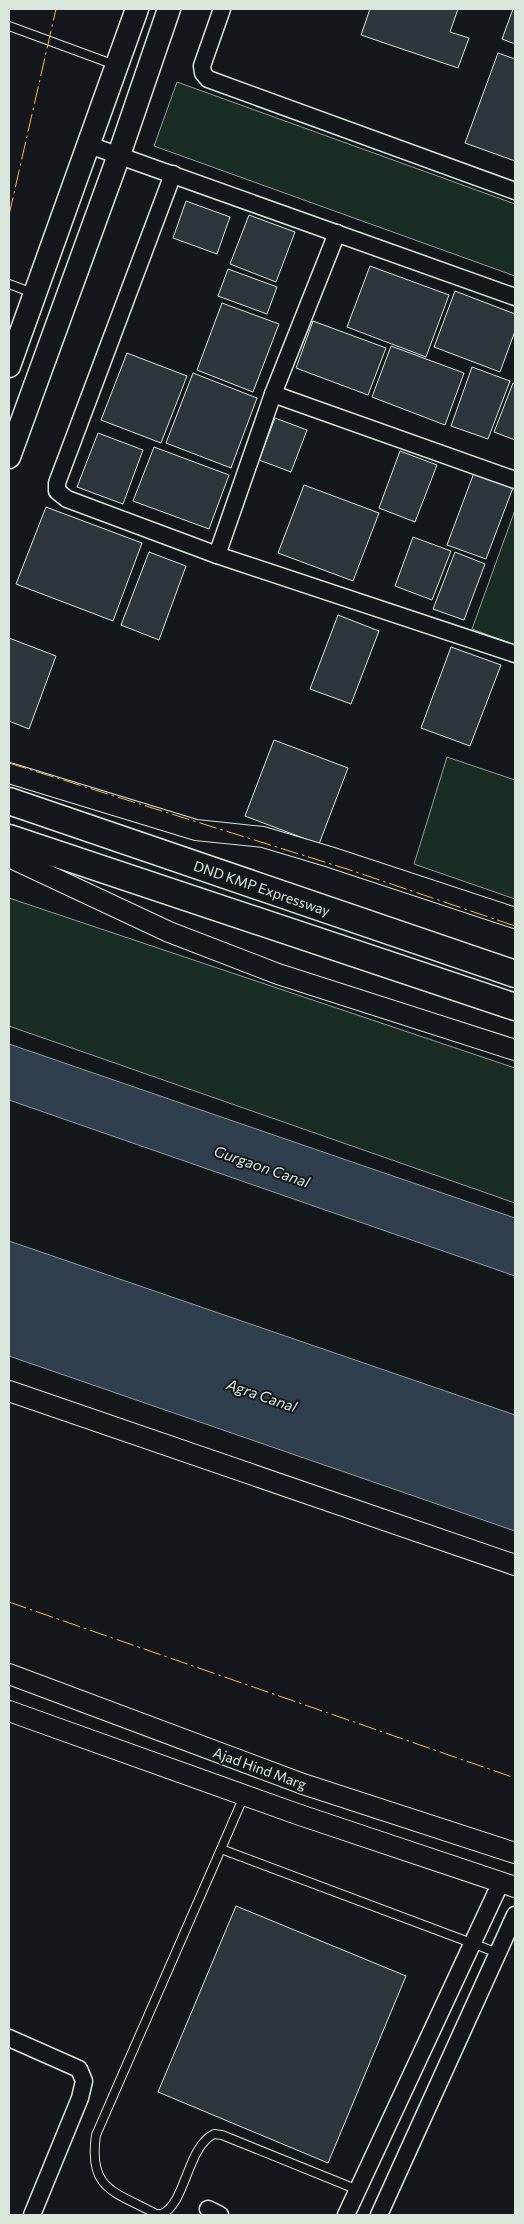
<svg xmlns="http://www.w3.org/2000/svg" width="524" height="2224" font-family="Commissioner,sans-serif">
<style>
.green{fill:#1a2d24;stroke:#939e99}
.water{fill:#2f3f4d;stroke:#939e99}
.building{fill:#2c363c;stroke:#d8e6dc}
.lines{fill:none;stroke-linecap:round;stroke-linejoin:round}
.service-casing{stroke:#d8e6dc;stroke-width:10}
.minor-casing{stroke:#d8e6dc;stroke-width:19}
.tertiary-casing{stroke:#d8e6dc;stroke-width:22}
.secondary-casing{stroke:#d8e6dc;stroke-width:25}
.trunk-casing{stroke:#d8e6dc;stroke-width:29}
.service{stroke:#14181c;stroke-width:8}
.minor{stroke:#14181c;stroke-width:16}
.tertiary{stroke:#14181c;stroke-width:20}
.secondary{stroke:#14181c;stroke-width:22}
.trunk{stroke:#14181c;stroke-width:26}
.power{stroke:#ffb74d;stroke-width:1;stroke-dasharray:18 4 2.5 4;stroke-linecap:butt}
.labels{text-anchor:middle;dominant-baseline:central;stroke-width:4;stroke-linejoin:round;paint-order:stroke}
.street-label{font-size:14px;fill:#d8e6dc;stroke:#14181c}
.water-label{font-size:15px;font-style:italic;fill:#d8e6dc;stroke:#14181c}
</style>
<rect width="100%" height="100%" fill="#14181c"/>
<!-- green -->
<g class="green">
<polygon points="177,82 515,204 515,276 154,146"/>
<polygon points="515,510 515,645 472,629"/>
<polygon points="447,757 515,780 515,899 414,864"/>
<polygon points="9,898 515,1068 515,1203 9,1026"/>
</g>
<!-- water -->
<g class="water">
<polygon points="9,1044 515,1218 515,1276 9,1100"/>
<polygon points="9,1241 515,1415 515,1531 9,1356"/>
</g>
<!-- building -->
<g class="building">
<polygon points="370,9 458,9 450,32 469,38 458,68 361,35"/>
<polygon points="513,9 515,9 515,44 502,39"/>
<polygon points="498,53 515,59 515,161 465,143"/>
<polygon points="186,201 230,217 217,254 173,238"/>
<polygon points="249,215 295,232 276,282 230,264"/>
<polygon points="370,266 449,295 426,357 347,327"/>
<polygon points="228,269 277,287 267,314 218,296"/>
<polygon points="455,291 515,314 515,331 500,372 434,347"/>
<polygon points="222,303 279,324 253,392 197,370"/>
<polygon points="313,321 386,348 368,395 296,368"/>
<polygon points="391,346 464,373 445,425 372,397"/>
<polygon points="127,353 187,376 161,443 101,420"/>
<polygon points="472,367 510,381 488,439 451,426"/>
<polygon points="193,373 257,398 231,468 166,443"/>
<polygon points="513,383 515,384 515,440 494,432"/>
<polygon points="275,418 307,430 291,472 259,460"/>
<polygon points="98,433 143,450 123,504 77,487"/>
<polygon points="154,447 229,475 209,529 133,501"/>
<polygon points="400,451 437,465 415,522 379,508"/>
<polygon points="475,470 514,485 486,559 447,545"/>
<polygon points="304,485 379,513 353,581 278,553"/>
<polygon points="46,507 142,543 113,621 16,584"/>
<polygon points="413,537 451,551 432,600 395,586"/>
<polygon points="149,552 186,566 159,640 121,625"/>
<polygon points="455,552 485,564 464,620 433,609"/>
<polygon points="338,615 379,631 351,704 310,689"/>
<polygon points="9,638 56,656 29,729 9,721"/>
<polygon points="451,647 501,665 470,746 421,728"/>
<polygon points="274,740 348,768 319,844 245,816"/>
<polygon points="236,1906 406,1976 328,2163 158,2092"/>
</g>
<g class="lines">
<!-- service casing -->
<g class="service-casing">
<g id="service">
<polyline points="9,26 115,65"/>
<polyline points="9,284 33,293"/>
<polyline points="221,1849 244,1796"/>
<path d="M358 2190 222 2135 214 2134C187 2147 186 2203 162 2214H156C114 2191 88 2190 96 2135L221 1849 498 1953"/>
</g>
</g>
<!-- minor casing -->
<g class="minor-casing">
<g id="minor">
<polyline points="222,9 202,66 203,73 208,79 515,191"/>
<polyline points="89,145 515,297"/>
<polyline points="173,174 57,483 57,491 67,499 217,555 515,654"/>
<polyline points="273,394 515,480"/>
<polyline points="217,555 273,394 337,233"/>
<polyline points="9,2038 79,2069 84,2081 80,2098 32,2215"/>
<polyline points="208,2209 220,2215"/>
<polyline points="346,2215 501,1882"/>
<polyline points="379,2215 515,1915"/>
</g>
</g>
<!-- tertiary casing -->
<g class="tertiary-casing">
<g id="tertiary">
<polyline points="9,773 196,830 263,837 330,857 515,918"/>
<polyline points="9,857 169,932 278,974 515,1050"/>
<polyline points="9,1391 515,1565"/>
<polyline points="9,1674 303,1784 515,1853"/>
<polyline points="9,1711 297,1814 515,1887"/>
</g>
</g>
<!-- secondary casing -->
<g class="secondary-casing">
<g id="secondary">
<polyline points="9,366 137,9"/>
<polyline points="9,457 119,155 169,9"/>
</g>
</g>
<!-- trunk casing -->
<g class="trunk-casing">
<g id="trunk">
<polyline points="9,801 515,974"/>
<polyline points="9,838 515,1007"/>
</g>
</g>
<!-- service -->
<use href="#service" class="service"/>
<!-- minor -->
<use href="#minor" class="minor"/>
<!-- tertiary -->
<use href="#tertiary" class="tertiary"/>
<!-- secondary -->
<use href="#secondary" class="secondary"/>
<!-- trunk -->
<use href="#trunk" class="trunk"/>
<!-- power -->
<g class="power">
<polyline points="9,215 56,9"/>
<polyline points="9,763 350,870 515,926"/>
<polyline points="9,1602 515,1778"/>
</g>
</g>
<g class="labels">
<!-- street labels -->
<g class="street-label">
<text transform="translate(262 888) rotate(19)">DND KMP Expressway</text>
<text transform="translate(260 1768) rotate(20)">Ajad Hind Marg</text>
</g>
<!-- water labels -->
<g class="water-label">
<text transform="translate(262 1166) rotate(19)">Gurgaon Canal</text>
<text transform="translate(262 1395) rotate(19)">Agra Canal</text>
</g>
</g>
<!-- border -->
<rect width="524" height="2224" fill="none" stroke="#d8e6dc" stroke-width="20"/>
</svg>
